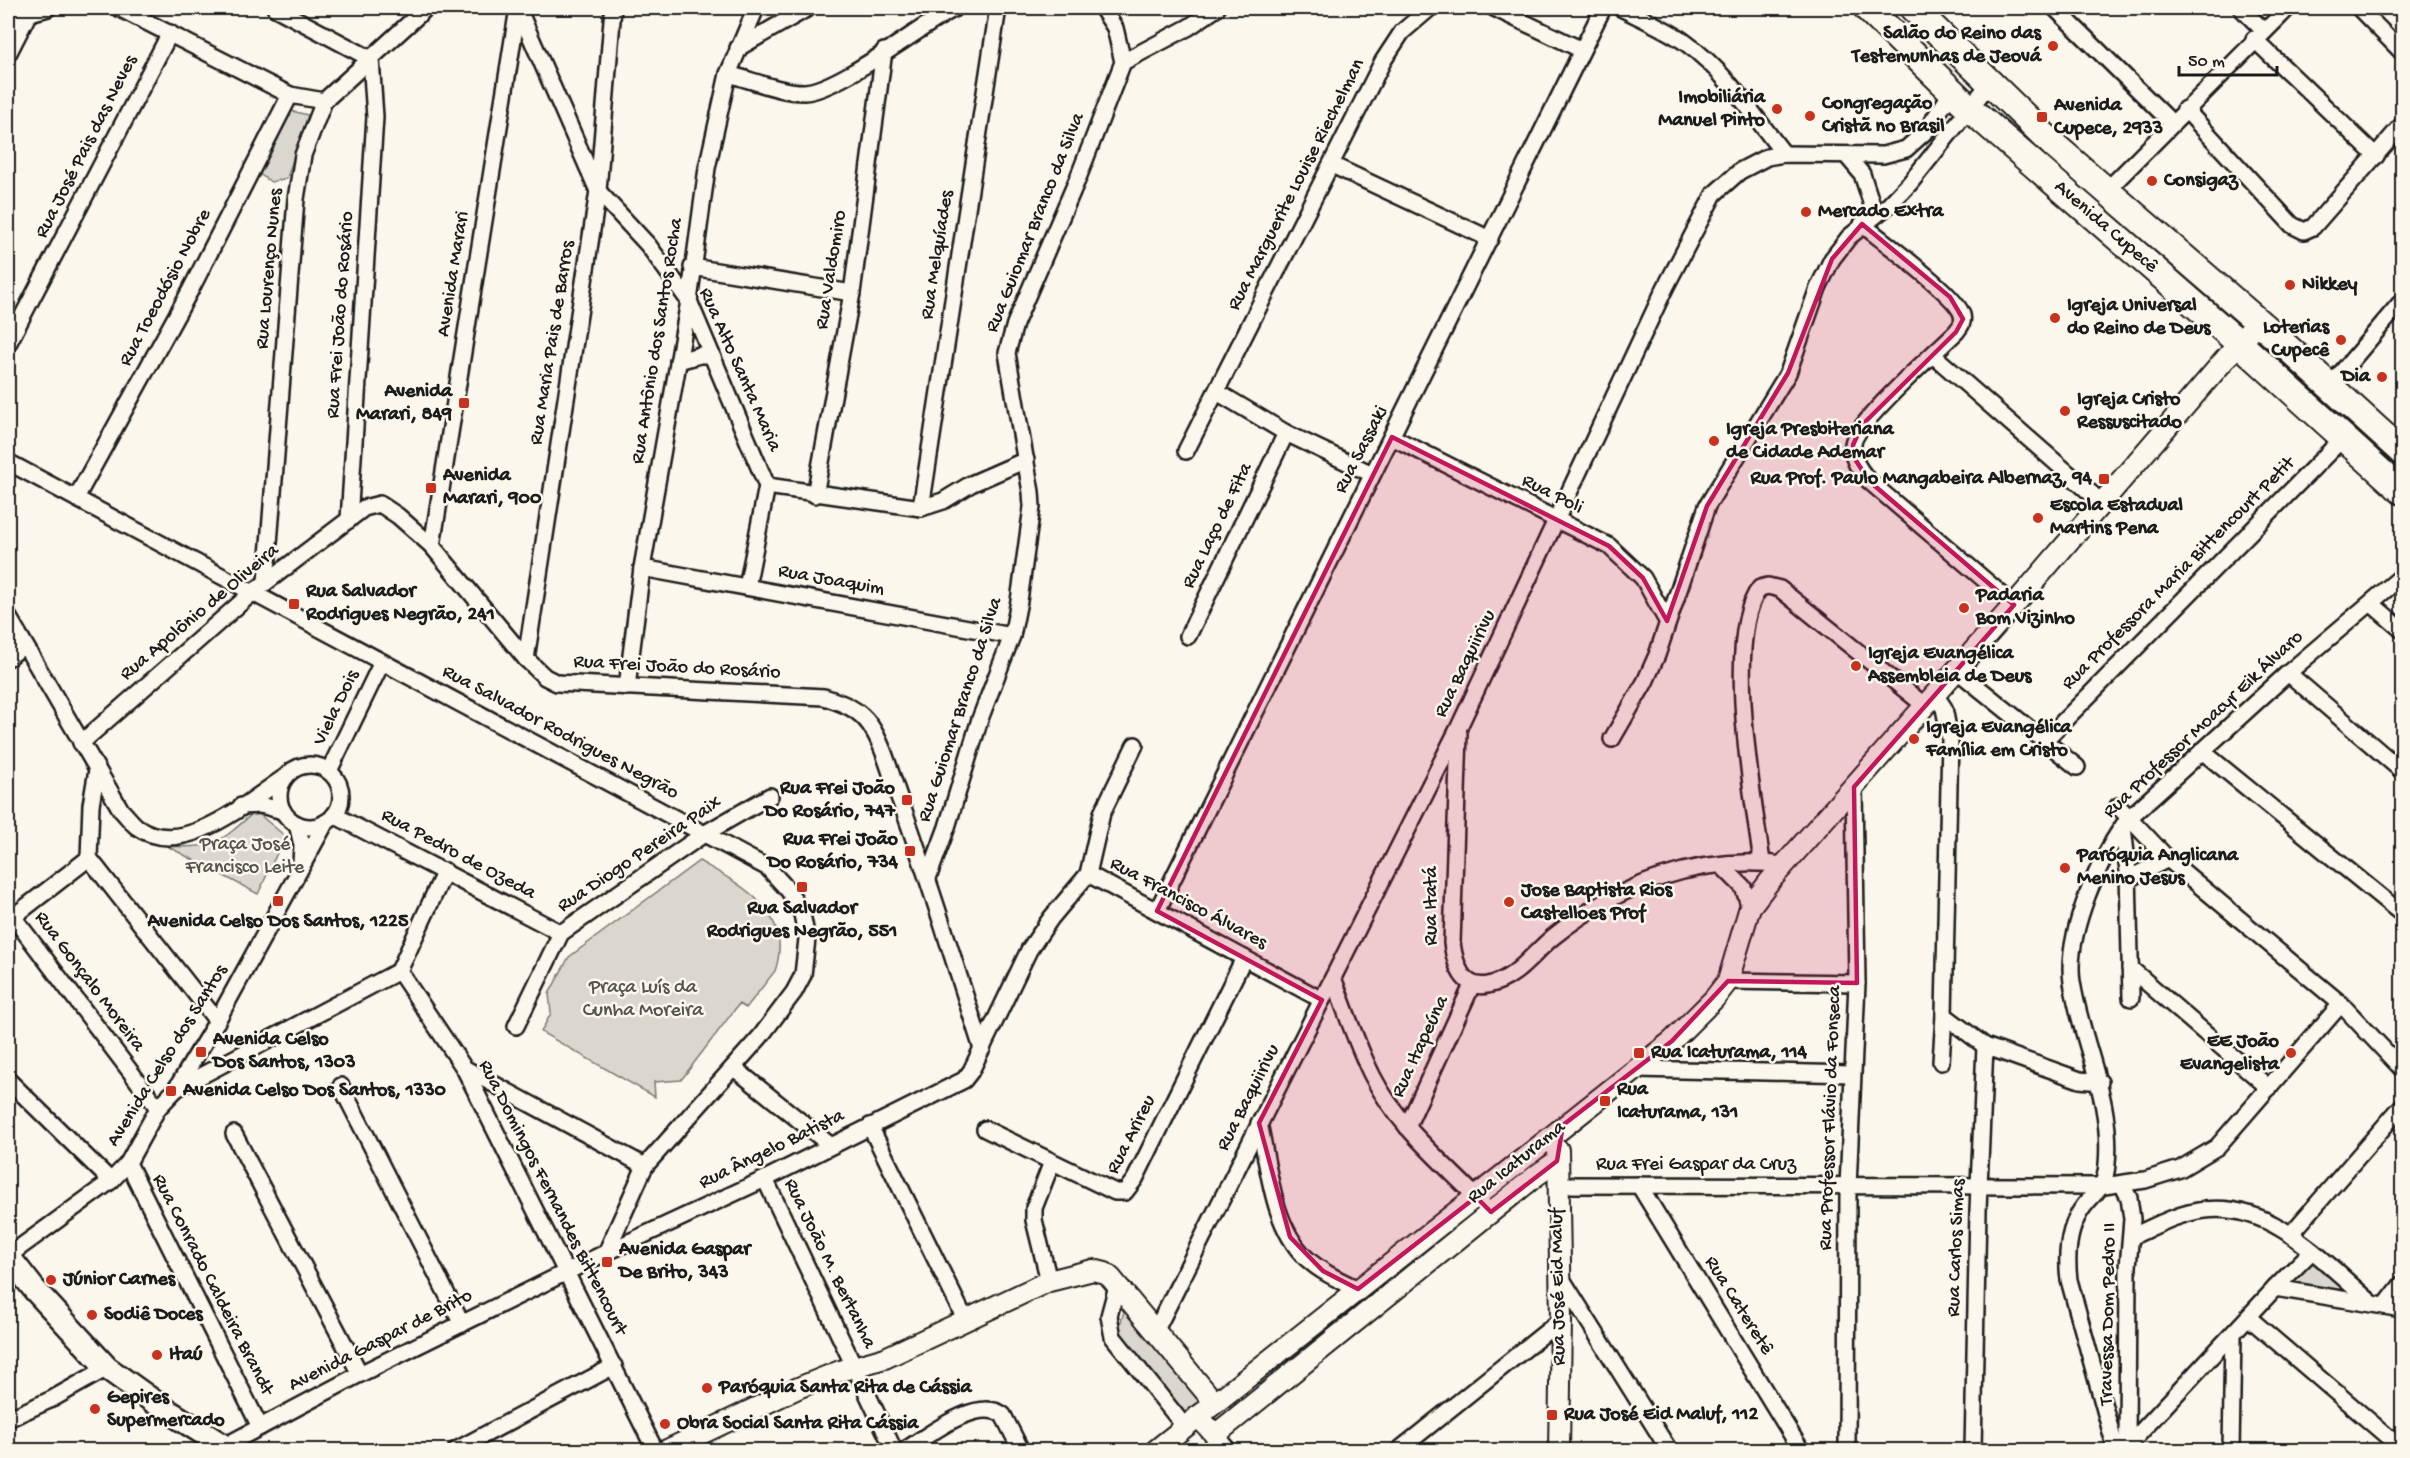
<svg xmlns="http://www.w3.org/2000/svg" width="2410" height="1458" font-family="'Gochi Hand',sans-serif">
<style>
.green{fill:#dad7ce;stroke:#7b7a75;stroke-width:1.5}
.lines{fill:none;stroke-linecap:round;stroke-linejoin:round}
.minor-casing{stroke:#1c1c1c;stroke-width:20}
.tertiary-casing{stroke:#1c1c1c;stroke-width:24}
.secondary-casing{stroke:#1c1c1c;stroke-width:27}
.primary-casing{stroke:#1c1c1c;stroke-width:30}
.minor{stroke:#fbf7ec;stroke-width:15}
.tertiary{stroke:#fbf7ec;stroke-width:20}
.secondary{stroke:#fbf7ec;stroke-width:22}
.primary{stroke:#fbf7ec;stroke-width:26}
.marked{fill:#c2185b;fill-opacity:0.2;stroke:#c2185b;stroke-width:4.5;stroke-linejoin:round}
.poi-dot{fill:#c8321e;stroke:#fbf7ec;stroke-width:2}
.labels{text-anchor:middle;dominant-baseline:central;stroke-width:5;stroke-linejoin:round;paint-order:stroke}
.poi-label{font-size:20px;font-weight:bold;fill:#1c1c1c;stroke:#fbf7ec;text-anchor:start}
.street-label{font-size:20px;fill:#1c1c1c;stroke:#fbf7ec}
.park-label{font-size:20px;fill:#555451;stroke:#fbf7ec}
</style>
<rect width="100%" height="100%" fill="#fbf7ec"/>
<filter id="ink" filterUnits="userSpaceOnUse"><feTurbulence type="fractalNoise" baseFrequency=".0167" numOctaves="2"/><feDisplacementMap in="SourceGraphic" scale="12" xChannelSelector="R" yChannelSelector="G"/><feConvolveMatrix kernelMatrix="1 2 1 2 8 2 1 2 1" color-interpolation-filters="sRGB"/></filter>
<g filter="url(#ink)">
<!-- green -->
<g class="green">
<polygon points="279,108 308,115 287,178 271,182 249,167"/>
<path d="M255 811 285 836 258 894 167 846C214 850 222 841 255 811Z"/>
<path d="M699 861C740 884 795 912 775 971L746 1008 739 1004 681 1080 654 1082 655 1097 541 1032 551 1013 549 994 569 957Z"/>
<polygon points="2312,1255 2366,1300 2285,1284"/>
<polygon points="1126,1305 1208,1401 1183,1422 1119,1338 1119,1328"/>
</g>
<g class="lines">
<!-- minor casing -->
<g class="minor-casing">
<g id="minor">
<polyline points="119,8 290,95 324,101"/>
<polyline points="275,8 371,59 375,117 349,520"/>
<polyline points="518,8 598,191 648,245 689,301 767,486 921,508 943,501 971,484 1026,460"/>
<polyline points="1494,8 1580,49"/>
<path d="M1621 8C1643 19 1667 29 1686 43 1726 72 1754 116 1784 154"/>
<polyline points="2055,8 2172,123"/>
<polyline points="2241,8 2263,30"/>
<polyline points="2359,8 2402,52"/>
<polyline points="8,19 48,8"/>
<polyline points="2254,39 2376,156"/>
<polyline points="738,48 808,8"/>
<polyline points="8,54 29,13"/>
<polyline points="1123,62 1189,27 1217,8"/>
<path d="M728 74C752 80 779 92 804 92 838 91 920 26 955 8"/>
<polyline points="2185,109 2292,225 2304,231 2313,227 2402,125"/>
<polyline points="1846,155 1862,174 1875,214"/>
<polyline points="1332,165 1490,239"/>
<polyline points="2107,190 2288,8"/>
<path d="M1862 224C1881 240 1958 296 1962 315 1964 323 1960 327 1956 332 1937 351 1855 423 1853 444 1851 459 1860 471 1869 481L2014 605"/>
<polyline points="692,267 852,293"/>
<polyline points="8,344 170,33"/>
<polyline points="1933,355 2101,502"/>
<polyline points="678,361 700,355 712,355"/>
<polyline points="2330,386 2402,301"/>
<polyline points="1217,392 1286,433 1372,474"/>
<polyline points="1392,437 1609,546 1643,578 1667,621"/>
<polyline points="1186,451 1383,61 1402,32 1430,8"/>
<polyline points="8,462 768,868 789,891 802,914 807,939 803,975 794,992 760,1037 645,1166 606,1253"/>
<polyline points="815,495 852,293 884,51"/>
<polyline points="76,498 191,289 290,95"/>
<polyline points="921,508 998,8"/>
<polyline points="432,546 518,8"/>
<polyline points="642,568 1012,636"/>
<polyline points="266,582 296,199 303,155 324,101 426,8"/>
<polyline points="747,587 767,486"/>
<polyline points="2372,604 2402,630"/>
<path d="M8 616 121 810C126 815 131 822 137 827 183 860 247 802 285 777"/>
<polyline points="1188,636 1286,433"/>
<polyline points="8,658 24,645"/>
<polyline points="526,659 598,191 613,8"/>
<polyline points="1955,669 2077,767"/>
<polyline points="2288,673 2402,771"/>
<polyline points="627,687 642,568 689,301 707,168 728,74 756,8"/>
<polyline points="1934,693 1944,708 1950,739 1944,1015 1985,1046 2080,1080 2100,1082"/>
<path d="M1459 733 1452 943C1455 964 1462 990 1488 985 1517 979 1532 954 1553 937 1617 885 1700 854 1783 865"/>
<polyline points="1612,739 1645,682 1657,655 1707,506 1788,373 1818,288 1832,259 1849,237 1890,204 1910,183 1989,84"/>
<polyline points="2045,740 2343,438"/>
<path d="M81 743 252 593 364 508 380 504 398 516 432 546 526 659 545 677 557 683 824 697C842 703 858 708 870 725 885 747 892 780 902 805 931 886 956 967 982 1049"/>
<polyline points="2202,751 2402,914"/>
<circle cx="310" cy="796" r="31"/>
<polyline points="329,771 382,662"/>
<polyline points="241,806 261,805 283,811"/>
<polyline points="2118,806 2168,859 2341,1004 2402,1069"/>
<polyline points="334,815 561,933"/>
<polyline points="297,824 302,845 301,864"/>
<polyline points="2123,826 2128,872 2131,998"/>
<polyline points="89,858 217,1021"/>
<path d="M1762 862C1754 804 1723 634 1760 588L1768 586 1780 589 1924 705"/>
<polyline points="1722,866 1743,887 1750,907"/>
<polyline points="1088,874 1102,813 1135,745"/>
<polyline points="928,878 947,827 980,719 1012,636 1019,601 1032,507 1031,492 1007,353 1015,324 1078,178 1123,62 1115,28 1102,8"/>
<polyline points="2128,879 2168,859"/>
<polyline points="8,910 158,1108"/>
<polyline points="1157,911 1603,8"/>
<polyline points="13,917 89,858 91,805 97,770"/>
<polyline points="2130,968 2269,1088"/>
<polyline points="399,971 464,1068 655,1450"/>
<path d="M1333 978C1346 1011 1357 1046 1373 1077 1399 1128 1444 1163 1482 1203"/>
<polyline points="1728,981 1857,983"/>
<polyline points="516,1026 561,933 704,834 770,796"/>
<polyline points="1941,1062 1944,1015"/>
<polyline points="464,1068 645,1166"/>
<polyline points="734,1068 830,1145"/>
<polyline points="1637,1069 1852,1074"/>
<polyline points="8,1080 111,1181"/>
<polyline points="341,1086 462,1324"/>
<polyline points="176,1089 399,971 445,871"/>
<path d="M1259 1123C1269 1167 1272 1225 1306 1258 1321 1272 1339 1280 1358 1289"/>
<polyline points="870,1126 966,1321"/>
<polyline points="1407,1127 1472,985"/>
<polyline points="985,1129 1115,1192 1125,1192 1135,1179 1244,958"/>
<polyline points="234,1134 360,1374"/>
<polyline points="128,1163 260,1427"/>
<polyline points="765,1179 894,1450"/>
<polyline points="2122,1184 2129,1198 2132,1219 2128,1267 2127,1447"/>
<polyline points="1557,1185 2104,1186 2145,1180 2180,1169 2217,1147 2341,1004"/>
<polyline points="1639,1185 1801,1450"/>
<polyline points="2291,1234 2402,1106"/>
<path d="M2131 1237C2155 1226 2178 1213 2205 1210 2274 1202 2325 1264 2373 1304"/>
<polyline points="8,1256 111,1181 128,1163 158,1108 176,1089 217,1021 326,822"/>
<polyline points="1560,1276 1669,1450"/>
<polyline points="1049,1281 1034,1220 1034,1208 1052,1162"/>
<polyline points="1117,1286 1109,1316 1113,1337 1185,1427"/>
<polyline points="2275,1288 2311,1252"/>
<polyline points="2385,1306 2402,1284"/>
<polyline points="2249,1318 2402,1449"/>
<polyline points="1155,1332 1459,727 1665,288 1714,194 1740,171 1767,157 1784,154 1883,155 1906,149 1926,131 1952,92"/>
<polyline points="8,1419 52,1399 107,1368"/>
<polyline points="1215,1435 1228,1450"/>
<polyline points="217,1450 360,1374 601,1255 765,1179 964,1080 971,1071 1029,950 1051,918 1088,874 1322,1000"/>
<polyline points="456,1450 614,1366"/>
<path d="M905 1450C928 1436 977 1396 1003 1415L1021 1450"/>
<polyline points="1399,1450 1561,1320"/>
<polyline points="1847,1450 1848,1187 1857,983 1854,787"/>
<polyline points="1973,1450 1978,1210 1985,1046"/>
<path d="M2116 1450 2069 1280C2066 1255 2068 1227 2084 1206 2098 1188 2105 1189 2107 1164 2113 1099 2082 1045 2072 982 2065 936 2100 853 2130 817L2288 673 2402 576"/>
<polyline points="2124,1450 2275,1288 2402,1309"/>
<polyline points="2231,1450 2233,1335"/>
</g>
</g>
<!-- tertiary casing -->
<g class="tertiary-casing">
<g id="tertiary">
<polyline points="1558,1150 1561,1320 1559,1450"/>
<polyline points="1198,1416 1215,1435 1537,1175 1557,1161"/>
<polyline points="667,1450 798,1388 840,1371 885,1358 1049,1281 1093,1270 1105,1273 1111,1278 1214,1402"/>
<polyline points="1156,1450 1672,1041 1714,999 1728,981 1750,907 1769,882 2014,605 2258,321"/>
</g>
</g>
<!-- secondary casing -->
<g class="secondary-casing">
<polyline id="secondary" points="8,1256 34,1289 107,1368 160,1406 230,1450"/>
</g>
<!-- primary casing -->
<g class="primary-casing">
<g id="primary">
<path id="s1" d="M1867 8 1969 108 2239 343 2402 491"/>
<polyline points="1913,8 2056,147 2278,339 2402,452"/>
</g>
</g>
<!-- minor -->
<use href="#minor" class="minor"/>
<!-- tertiary -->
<use href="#tertiary" class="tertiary"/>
<!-- secondary -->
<use href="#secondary" class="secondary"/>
<!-- primary -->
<use href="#primary" class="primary"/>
</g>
</g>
<!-- marked area -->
<path class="marked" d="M1862 224 1950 297 1963 319 1956 332 1862 425 1853 445 1855 459 1869 481 2014 605 1854 787 1857 983 1728 981 1672 1041 1563 1125 1557 1161 1491 1212 1476 1197 1358 1289 1323 1271 1290 1237 1259 1123 1322 1000 1157 911 1392 437 1609 546 1643 578 1667 621 1707 506 1788 373 1832 259Z"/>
<!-- markers -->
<g class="poi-dot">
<circle cx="2053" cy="46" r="6"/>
<circle cx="1777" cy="109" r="6"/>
<circle cx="1810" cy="116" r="6"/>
<rect x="2036" y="111" width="12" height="12" rx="3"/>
<circle cx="2152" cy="181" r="6"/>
<circle cx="1806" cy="212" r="6"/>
<circle cx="2290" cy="285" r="6"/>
<circle cx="2055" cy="318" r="6"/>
<circle cx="2341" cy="340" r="6"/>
<circle cx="2382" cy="377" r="6"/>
<rect x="458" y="397" width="12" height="12" rx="3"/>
<circle cx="2065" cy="411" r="6"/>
<circle cx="1714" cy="441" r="6"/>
<rect x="2098" y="473" width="12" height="12" rx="3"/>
<rect x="425" y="482" width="12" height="12" rx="3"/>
<circle cx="2038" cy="518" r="6"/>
<rect x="288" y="598" width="12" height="12" rx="3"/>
<circle cx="1964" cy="608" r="6"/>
<circle cx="1856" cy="666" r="6"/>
<circle cx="1914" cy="739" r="6"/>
<rect x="901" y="794" width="12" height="12" rx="3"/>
<rect x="904" y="845" width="12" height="12" rx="3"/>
<circle cx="2065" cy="868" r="6"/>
<rect x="796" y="881" width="12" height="12" rx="3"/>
<rect x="272" y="895" width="12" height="12" rx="3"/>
<circle cx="1509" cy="902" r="6"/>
<rect x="195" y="1046" width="12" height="12" rx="3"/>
<rect x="1633" y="1047" width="12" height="12" rx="3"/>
<circle cx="2291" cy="1053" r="6"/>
<rect x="165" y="1085" width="12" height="12" rx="3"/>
<rect x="1599" y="1095" width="12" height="12" rx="3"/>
<rect x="601" y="1256" width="12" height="12" rx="3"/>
<circle cx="51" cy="1280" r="6"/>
<circle cx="92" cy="1315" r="6"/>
<circle cx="157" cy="1355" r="6"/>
<circle cx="707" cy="1388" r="6"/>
<circle cx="95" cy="1409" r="6"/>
<rect x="1546" y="1409" width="12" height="12" rx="3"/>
<circle cx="665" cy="1424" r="6"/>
</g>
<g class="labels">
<!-- poi labels -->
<g class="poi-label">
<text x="2041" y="34" text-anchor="end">Salão do Reino das<tspan x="2041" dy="23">Testemunhas de Jeová</tspan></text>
<text x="1765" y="98" text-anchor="end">Imobiliária<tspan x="1765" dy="23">Manuel Pinto</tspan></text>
<text x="1822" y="104">Congregação<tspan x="1822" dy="23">Cristã no Brasil</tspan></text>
<text x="2054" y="106">Avenida<tspan x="2054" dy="23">Cupece, 2933</tspan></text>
<text x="2164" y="181">Consigaz</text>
<text x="1818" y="212">Mercado Extra</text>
<text x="2302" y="285">Nikkey</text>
<text x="2067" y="306">Igreja Universal<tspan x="2067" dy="23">do Reino de Deus</tspan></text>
<text x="2329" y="328" text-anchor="end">Loterias<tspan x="2329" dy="23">Cupecê</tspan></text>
<text x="2370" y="377" text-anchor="end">Dia</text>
<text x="452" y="392" text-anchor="end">Avenida<tspan x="452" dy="23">Marari, 849</tspan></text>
<text x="2077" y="400">Igreja Cristo<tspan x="2077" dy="23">Ressuscitado</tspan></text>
<text x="1726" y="430">Igreja Presbiteriana<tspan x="1726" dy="23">de Cidade Ademar</tspan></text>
<text x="443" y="476">Avenida<tspan x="443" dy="23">Marari, 900</tspan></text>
<text x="2092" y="479" text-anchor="end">Rua Prof. Paulo Mangabeira Albernaz, 94</text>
<text x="2050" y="506">Escola Estadual<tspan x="2050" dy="23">Martins Pena</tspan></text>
<text x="306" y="592">Rua Salvador<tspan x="306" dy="23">Rodrigues Negrão, 241</tspan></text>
<text x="1976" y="596">Padaria<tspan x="1976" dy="23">Bom Vizinho</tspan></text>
<text x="1868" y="654">Igreja Evangélica<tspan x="1868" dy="23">Assembleia de Deus</tspan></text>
<text x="1926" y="728">Igreja Evangélica<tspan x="1926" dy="23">Família em Cristo</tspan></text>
<text x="895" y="789" text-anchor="end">Rua Frei João<tspan x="895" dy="23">Do Rosário, 747</tspan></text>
<text x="898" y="840" text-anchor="end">Rua Frei João<tspan x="898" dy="23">Do Rosário, 734</tspan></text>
<text x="2077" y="856">Paróquia Anglicana<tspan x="2077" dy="23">Menino Jesus</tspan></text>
<text x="1521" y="891">Jose Baptista Rios<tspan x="1521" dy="23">Castelloes Prof</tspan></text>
<text x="802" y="909" text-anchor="middle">Rua Salvador<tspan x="802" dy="23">Rodrigues Negrão, 551</tspan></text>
<text x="278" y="922" text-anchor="middle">Avenida Celso Dos Santos, 1225</text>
<text x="213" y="1040">Avenida Celso<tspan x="213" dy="23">Dos Santos, 1303</tspan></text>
<text x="2279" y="1042" text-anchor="end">EE João<tspan x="2279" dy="23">Evangelista</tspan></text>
<text x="1651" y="1053">Rua Icaturama, 114</text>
<text x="1617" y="1090">Rua<tspan x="1617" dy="23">Icaturama, 131</tspan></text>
<text x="183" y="1091">Avenida Celso Dos Santos, 1330</text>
<text x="619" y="1250">Avenida Gaspar<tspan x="619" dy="23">De Brito, 343</tspan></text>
<text x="63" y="1280">Júnior Carnes</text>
<text x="104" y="1315">Sodiê Doces</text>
<text x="169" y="1355">Itaú</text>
<text x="719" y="1388">Paróquia Santa Rita de Cássia</text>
<text x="107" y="1398">Gepires<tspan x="107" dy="23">Supermercado</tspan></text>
<text x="1564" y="1415">Rua José Eid Maluf, 112</text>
<text x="677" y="1424">Obra Social Santa Rita Cássia</text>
</g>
<!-- street labels -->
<g class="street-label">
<text transform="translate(87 147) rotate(-63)">Rua José Pais das Neves</text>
<text transform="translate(1297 185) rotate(-63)">Rua Marguerite Louise Riechelman</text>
<text transform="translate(1036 223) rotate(-68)">Rua Guiomar Branco da Silva</text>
<text stroke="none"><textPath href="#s1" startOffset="324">Avenida Cupecê</textPath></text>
<text transform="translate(938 255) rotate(-81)">Rua Melquíades</text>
<text transform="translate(270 269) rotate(-85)">Rua Lourenço Nunes</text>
<text transform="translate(832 270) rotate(-81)">Rua Valdomiro</text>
<text transform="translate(454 274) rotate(-81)">Avenida Marari</text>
<text transform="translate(166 288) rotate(-62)">Rua Toeodósio Nobre</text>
<text transform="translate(341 315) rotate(-86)">Rua Frei João do Rosário</text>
<text transform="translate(658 341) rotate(-81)">Rua Antônio dos Santos Rocha</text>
<text transform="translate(553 343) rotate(-81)">Rua Maria Pais de Barros</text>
<text transform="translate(739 370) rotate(66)">Rua Alto Santa Maria</text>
<text transform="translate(1362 450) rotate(-63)">Rua Sassaki</text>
<text transform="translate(1552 495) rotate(27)">Rua Poli</text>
<text transform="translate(1218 526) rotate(-64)">Rua Laço de Fita</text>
<text transform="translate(2179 574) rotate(-45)">Rua Professora Maria Bittencourt Petit</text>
<text transform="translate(831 581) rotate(10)">Rua Joaquim</text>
<text transform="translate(200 613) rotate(-40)">Rua Apolônio de Oliveira</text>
<text transform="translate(1466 664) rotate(-64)">Rua Baquiirivu</text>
<text transform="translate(677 668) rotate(3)">Rua Frei João do Rosário</text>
<text transform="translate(337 708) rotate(-64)">Viela Dois</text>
<text transform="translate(961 710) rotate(-72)">Rua Guiomar Branco da Silva</text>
<text transform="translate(2204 725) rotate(-43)">Rua Professor Moacyr Eik Álvaro</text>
<text transform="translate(560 733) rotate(28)">Rua Salvador Rodrigues Negrão</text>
<text transform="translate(458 855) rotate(28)">Rua Pedro de Ozeda</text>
<text transform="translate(640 855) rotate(-34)">Rua Diogo Pereira Paix</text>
<text transform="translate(1188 904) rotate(28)">Rua Francisco Álvares</text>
<text transform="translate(1432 906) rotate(-90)">Rua Itatá</text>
<text transform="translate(89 982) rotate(53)">Rua Gonçalo Moreira</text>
<text transform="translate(1421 1047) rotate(-65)">Rua Itapeúna</text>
<text transform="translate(168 1056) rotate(-58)">Avenida Celso dos Santos</text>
<text transform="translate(1249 1098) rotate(-63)">Rua Baquiirivu</text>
<text transform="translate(1831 1118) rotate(-88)">Rua Professor Flávio da Fonseca</text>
<text transform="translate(1132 1135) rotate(-63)">Rua Arireu</text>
<text transform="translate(772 1150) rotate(-26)">Rua Ângelo Batista</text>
<text transform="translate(1517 1163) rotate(-39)">Rua Icaturama</text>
<text x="1696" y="1165">Rua Frei Gaspar da Cruz</text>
<text transform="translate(552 1198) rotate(63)">Rua Domingos Fernandes Bittencourt</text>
<text transform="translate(1957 1248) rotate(-88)">Rua Carlos Simas</text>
<text transform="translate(829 1264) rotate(64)">Rua João M. Bertanha</text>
<text transform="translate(212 1285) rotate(63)">Rua Conrado Caldeira Brandt</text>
<text transform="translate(1559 1287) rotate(-91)">Rua José Eid Maluf</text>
<text transform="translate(1738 1306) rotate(58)">Rua Cateretê</text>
<text transform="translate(2109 1314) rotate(-89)">Travessa Dom Pedro II</text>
<text transform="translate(381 1341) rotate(-27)">Avenida Gaspar de Brito</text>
</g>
<!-- park labels -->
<g class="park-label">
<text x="245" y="845">Praça José<tspan x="245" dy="23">Francisco Leite</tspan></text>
<text x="643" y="988">Praça Luís da<tspan x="643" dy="23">Cunha Moreira</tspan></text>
</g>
</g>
<!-- margin -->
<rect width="2410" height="1458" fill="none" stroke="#fbf7ec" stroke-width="30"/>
<rect x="15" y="15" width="2380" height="1428" fill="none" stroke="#1c1c1c" stroke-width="2" filter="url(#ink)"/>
<!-- scale -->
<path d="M2179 66v9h98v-9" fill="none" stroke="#1c1c1c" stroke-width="3"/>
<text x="2188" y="66" font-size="18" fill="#1c1c1c" stroke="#fbf7ec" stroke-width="4.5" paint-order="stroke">50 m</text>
</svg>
